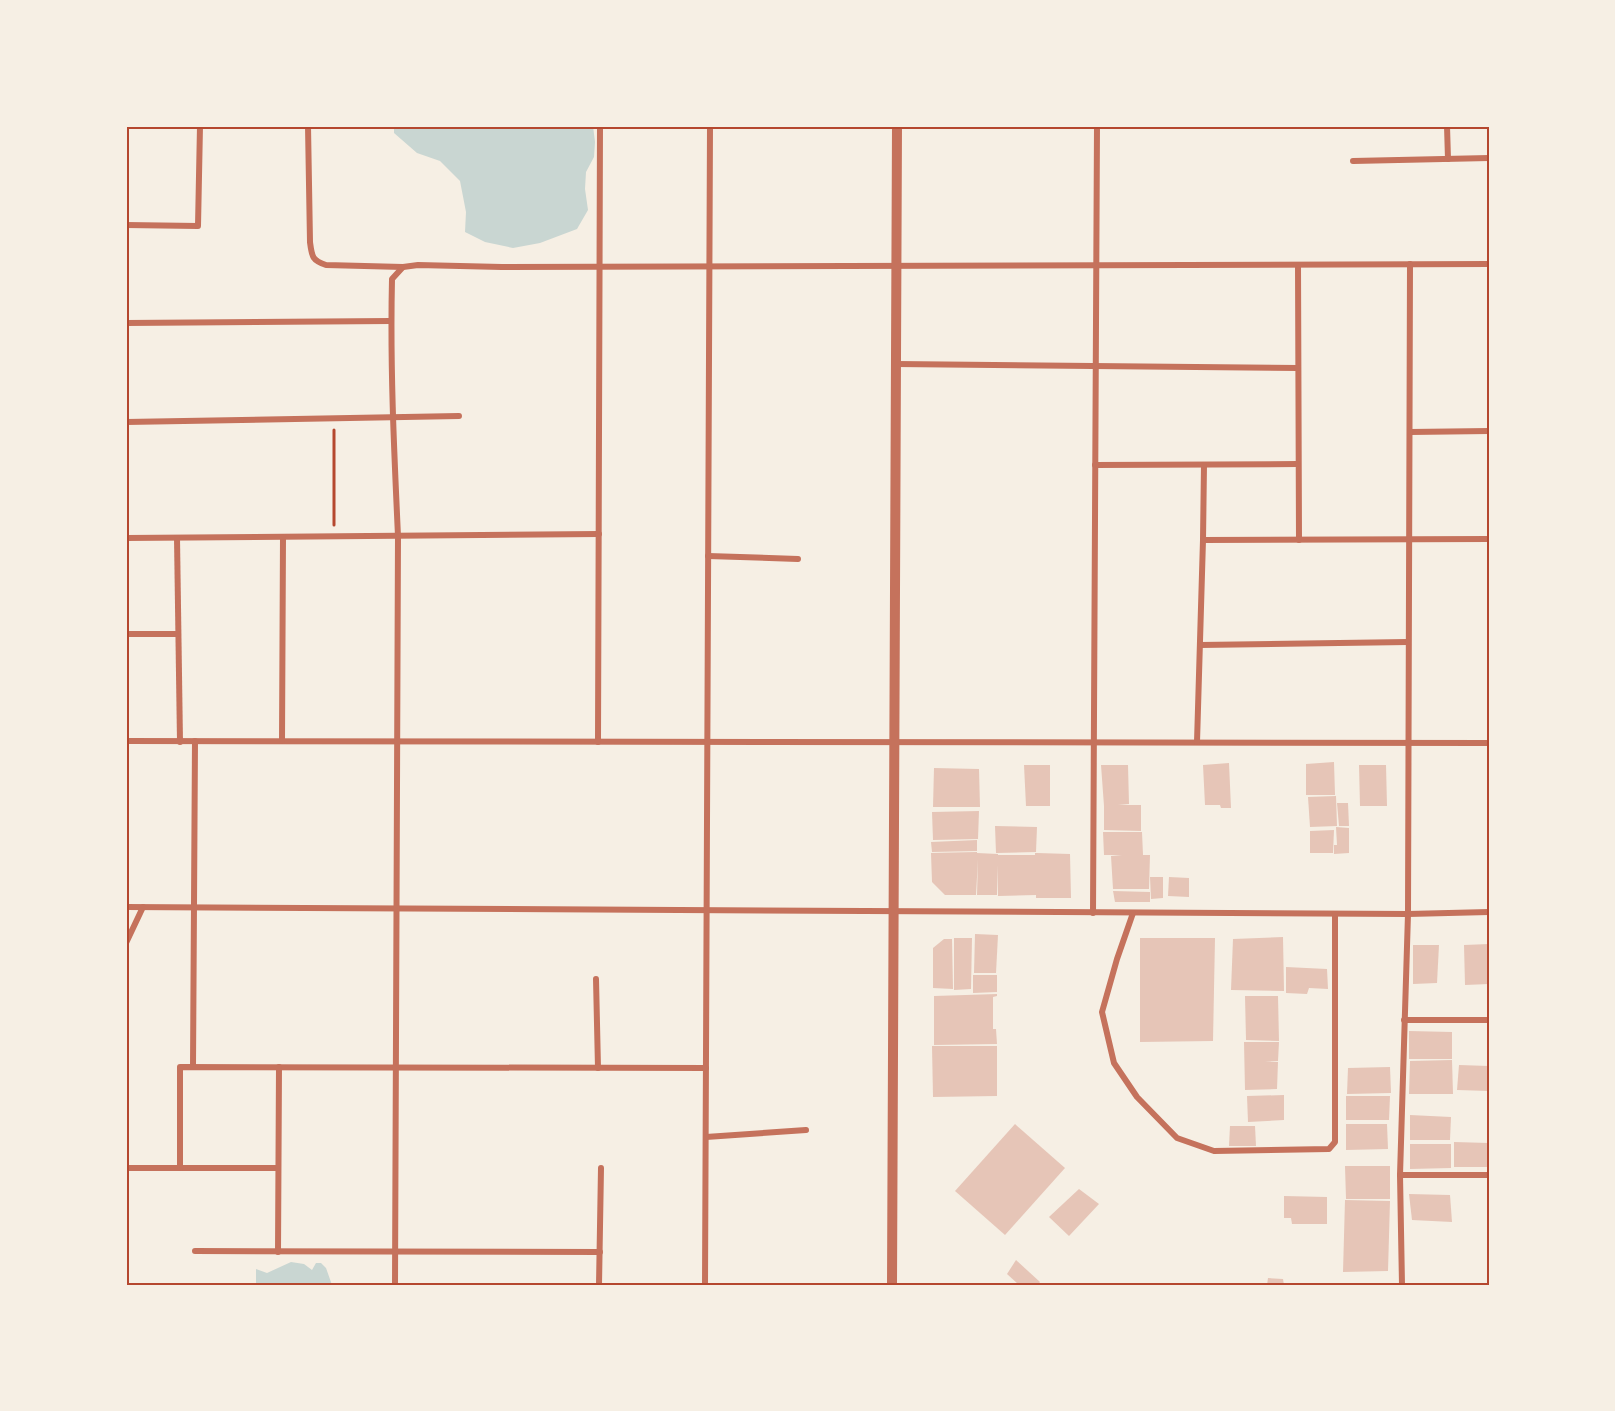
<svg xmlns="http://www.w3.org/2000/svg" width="1615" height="1411" font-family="'Playfair Display',serif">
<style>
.water{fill:#c9d6d2}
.building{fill:#e6c5b7}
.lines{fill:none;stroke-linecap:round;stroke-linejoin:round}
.path{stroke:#b5482f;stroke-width:3}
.minor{stroke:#c5725c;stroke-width:6}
.tertiary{stroke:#c5725c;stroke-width:10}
.neatline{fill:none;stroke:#b5482f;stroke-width:2}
</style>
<rect width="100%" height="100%" fill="#f6efe4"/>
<!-- water -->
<g class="water">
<polygon points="394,126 593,126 595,142 594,157 586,172 585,189 588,210 577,229 540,243 513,248 485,242 465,232 466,212 460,181 440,161 417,153 394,133"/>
<polygon points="291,1262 304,1264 312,1270 316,1263 321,1263 326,1268 332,1285 256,1285 256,1269 267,1273"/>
</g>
<!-- building -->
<g class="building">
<polygon points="1334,762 1335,795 1306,795 1306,764"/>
<polygon points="1229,763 1231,808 1221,808 1220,805 1205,805 1203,765"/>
<polygon points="1024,765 1050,765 1050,806 1026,806"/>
<polygon points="1101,765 1128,765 1129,804 1118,805 1141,805 1141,831 1104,830 1104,806"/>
<polygon points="1359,765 1386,765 1387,806 1360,806"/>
<polygon points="934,768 979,769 980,807 933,807"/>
<polygon points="1336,796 1337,826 1310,827 1308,797"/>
<polygon points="1337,803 1348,803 1349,826 1339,826"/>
<polygon points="979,811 978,839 933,840 932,812"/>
<polygon points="995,826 1037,827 1036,852 996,853"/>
<polygon points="1336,827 1349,828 1349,853 1334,854 1334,845 1337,845"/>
<polygon points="1334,830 1333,853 1310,853 1310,831"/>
<polygon points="1103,832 1142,832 1143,855 1150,855 1149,889 1113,889 1111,856 1122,855 1104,855"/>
<polygon points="977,840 977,851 932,852 931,842"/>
<polygon points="977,852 977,853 998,854 998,855 1035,855 1035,853 1037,853 1070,854 1071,898 1036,898 1036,895 998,896 998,865 997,895 977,895 978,859 976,895 945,895 932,882 931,853"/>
<polygon points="1150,877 1163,877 1163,898 1151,899"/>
<polygon points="1169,877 1189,878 1189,897 1168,896"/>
<polygon points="1113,891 1150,892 1150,902 1115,902"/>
<polygon points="975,934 998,935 996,973 974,973"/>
<polygon points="1283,937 1284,991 1231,990 1233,939"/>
<polygon points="954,938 972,938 971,989 954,990"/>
<polygon points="1140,938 1215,938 1213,1041 1140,1042"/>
<polygon points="944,939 952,939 953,989 933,988 933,948"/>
<polygon points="1489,944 1489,984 1465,985 1464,945"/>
<polygon points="1413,945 1439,945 1437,983 1413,984"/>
<polygon points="1286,967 1327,969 1328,989 1309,988 1307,994 1286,993"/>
<polygon points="973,975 997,975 997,992 973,993"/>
<polygon points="997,994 997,996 993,997 993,1029 996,1029 997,1044 934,1045 934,996"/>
<polygon points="1245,996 1278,996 1279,1041 1246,1040"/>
<polygon points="1409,1031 1452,1032 1452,1059 1409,1059"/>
<polygon points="1244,1042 1279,1042 1278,1061 1265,1061 1278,1062 1277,1089 1245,1090"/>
<polygon points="932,1046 997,1046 997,1096 933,1097"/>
<polygon points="1452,1060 1453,1094 1409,1094 1410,1061"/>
<polygon points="1459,1065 1489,1066 1489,1091 1457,1090"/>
<polygon points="1390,1067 1391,1093 1347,1094 1348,1068"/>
<polygon points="1284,1095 1284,1120 1248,1122 1247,1096"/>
<polygon points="1346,1096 1390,1096 1389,1120 1346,1120"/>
<polygon points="1410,1115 1451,1117 1450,1140 1410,1140"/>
<polygon points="1015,1124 1065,1168 1005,1235 955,1191"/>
<polygon points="1346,1124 1387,1124 1388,1149 1346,1150"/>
<polygon points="1230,1126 1255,1126 1256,1146 1229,1146"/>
<polygon points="1454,1142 1489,1143 1489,1167 1454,1167"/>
<polygon points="1410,1144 1451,1144 1451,1168 1410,1169"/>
<polygon points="1345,1166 1390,1166 1390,1199 1346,1199"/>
<polygon points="1079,1189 1099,1204 1069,1236 1049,1217"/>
<polygon points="1409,1194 1450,1195 1452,1222 1412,1220"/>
<polygon points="1284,1196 1327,1197 1327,1224 1292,1224 1291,1218 1284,1218"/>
<polygon points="1345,1200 1390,1201 1388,1271 1343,1272"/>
<polygon points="1016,1260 1040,1282 1038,1285 1019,1285 1007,1274"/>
<polygon points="1268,1278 1283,1279 1284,1285 1267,1285"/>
</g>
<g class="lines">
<!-- path -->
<polyline class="path" points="334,525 334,430"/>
<!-- minor -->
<g class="minor">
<path d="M308 126 310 242C312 257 312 260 326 265L403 267"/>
<polyline points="1447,126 1448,159"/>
<polyline points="1353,161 1489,158"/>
<polyline points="126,225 198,226 200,126"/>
<polyline points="1298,265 1299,540"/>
<polyline points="126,323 391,321"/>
<polyline points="896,364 1298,368"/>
<polyline points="126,422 459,416"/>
<polyline points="1410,432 1489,431"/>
<polyline points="1095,465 1298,464"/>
<polyline points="126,538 599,534"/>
<polyline points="177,538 180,742"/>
<polyline points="1203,540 1489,539"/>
<polyline points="708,556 798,559"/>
<polyline points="126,634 178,634"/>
<polyline points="1200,645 1408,642"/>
<polyline points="126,741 1489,743"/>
<polyline points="282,741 283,537"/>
<polyline points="598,742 600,126"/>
<polyline points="1197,742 1203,540 1204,465"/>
<polyline points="126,907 1408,914 1489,912"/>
<polyline points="1093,913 1097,126"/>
<polyline points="1133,913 1117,959 1102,1012 1114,1063 1137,1097 1177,1138 1214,1151 1329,1149 1335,1142 1335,914"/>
<polyline points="126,943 143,907"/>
<polyline points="596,979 598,1068"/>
<polyline points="1404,1020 1489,1020"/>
<polyline points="193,1067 195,741"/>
<polyline points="706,1137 806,1130"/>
<polyline points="126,1168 278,1168"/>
<polyline points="180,1168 180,1067 706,1068"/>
<polyline points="1400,1175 1489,1175"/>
<polyline points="195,1251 600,1252"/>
<polyline points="278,1252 279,1067"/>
<path d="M395 1285 398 536C394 450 390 365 392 279L403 267 418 265 502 267 1489 264"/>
<polyline points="599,1285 601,1168"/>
<polyline points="705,1285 710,126"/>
<polyline points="1402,1285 1400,1175 1408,914 1410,264"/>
</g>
<!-- tertiary -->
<polyline class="tertiary" points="892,1285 897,126"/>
</g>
<!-- border -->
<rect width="1615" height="1411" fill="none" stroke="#f6efe4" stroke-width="255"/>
<rect x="128" y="128" width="1360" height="1156" class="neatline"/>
</svg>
